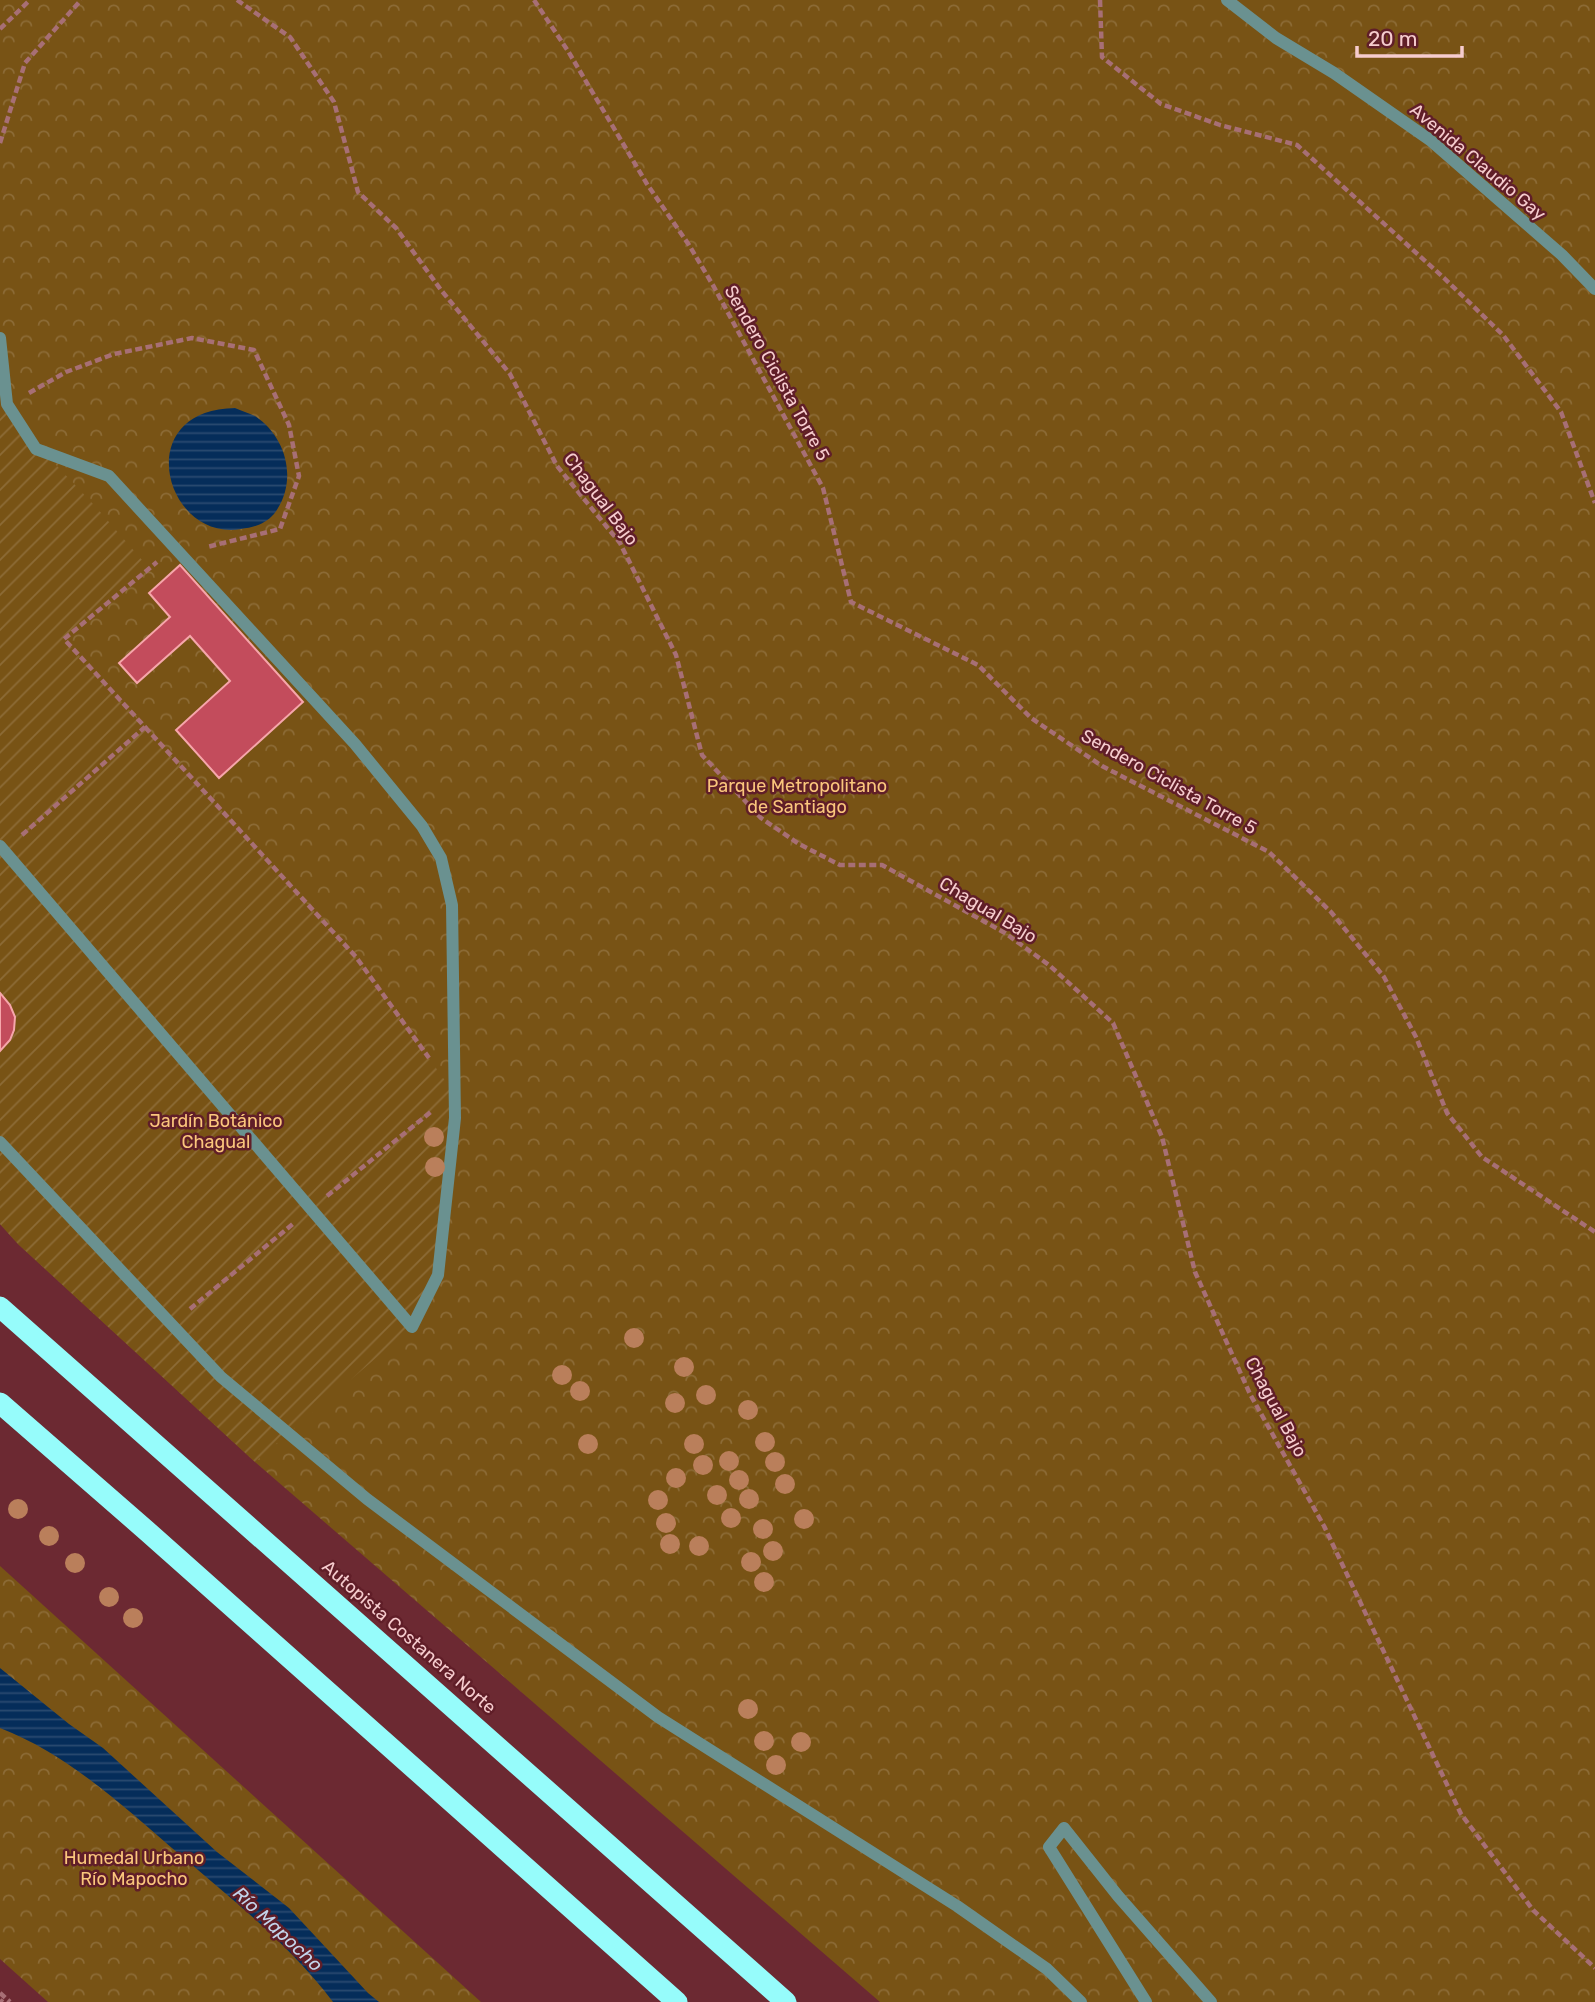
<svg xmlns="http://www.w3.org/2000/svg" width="1595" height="2002" font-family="Rubik,sans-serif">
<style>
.forest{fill:url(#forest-crowns)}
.garden{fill:url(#garden-furrows)}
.water{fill:url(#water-rules)}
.building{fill:#c34c5c;stroke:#f6a6ab;stroke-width:2}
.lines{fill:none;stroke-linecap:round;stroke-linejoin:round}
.path{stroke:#a76f75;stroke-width:4.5;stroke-dasharray:7 3.5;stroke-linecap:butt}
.minor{stroke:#6a9190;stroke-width:12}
.highway{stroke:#96fcfb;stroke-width:21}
.tree{fill:#ba7f5b}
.labels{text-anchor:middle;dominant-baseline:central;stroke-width:5;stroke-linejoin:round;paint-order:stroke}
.street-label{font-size:18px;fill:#f6ccce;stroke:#601e28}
.park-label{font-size:18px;fill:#fac67c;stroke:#601e28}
.water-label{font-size:19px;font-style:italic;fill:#c3d4eb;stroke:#601e28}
</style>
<defs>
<pattern id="forest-crowns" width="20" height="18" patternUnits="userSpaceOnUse" patternTransform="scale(1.75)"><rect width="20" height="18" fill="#785315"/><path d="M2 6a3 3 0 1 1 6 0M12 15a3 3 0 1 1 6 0" fill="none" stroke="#8c6b36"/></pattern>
<pattern id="garden-furrows" width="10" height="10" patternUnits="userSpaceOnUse" patternTransform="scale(1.75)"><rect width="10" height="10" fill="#785315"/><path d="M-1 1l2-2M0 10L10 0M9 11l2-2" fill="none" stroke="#8c6b36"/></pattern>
<pattern id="water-rules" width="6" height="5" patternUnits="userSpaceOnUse" patternTransform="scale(1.75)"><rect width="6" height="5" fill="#052d5a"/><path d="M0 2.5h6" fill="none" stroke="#2a4a70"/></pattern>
</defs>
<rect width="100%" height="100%" fill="#6c2932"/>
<!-- forest -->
<g class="forest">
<polygon points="0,0 1595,0 1595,2002 880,2002 255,1462 18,1244 0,1224"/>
<polygon points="0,1566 481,2002 48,2002 0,1959"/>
</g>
<!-- garden -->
<polygon class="garden" points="0,406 95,506 149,568 64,639 356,957 454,1093 438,1275 412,1327 255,1462 18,1244 0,1224"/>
<!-- water -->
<g class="water">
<path d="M235 408C241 411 249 413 255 416 288 438 298 483 274 514 265 524 255 527 241 529 165 542 129 410 235 408Z"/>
<path d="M0 1668 69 1724 103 1748 217 1852 289 1908 368 1993 379 2002H333C290 1945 233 1900 179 1854 124 1807 68 1754 0 1728Z"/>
</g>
<!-- building -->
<g class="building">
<polygon points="180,565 303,702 219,778 176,730 230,681 190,636 137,683 119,663 170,617 149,593"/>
<polygon points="0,993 10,1005 15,1017 14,1030 10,1040 0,1051"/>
</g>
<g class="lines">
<!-- path -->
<g class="path">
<polyline points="237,0 290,37 334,102 358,192 396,228 441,290 510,374 557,466 620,543 676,655 702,755 761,818 799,844 840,865 882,865 1005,933 1049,965 1113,1023 1162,1137 1195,1272 1250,1394 1324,1526 1461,1814 1533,1910 1595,1968"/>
<polyline points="534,0 568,51 647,184 689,245 714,287 823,488 851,602 978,665 1031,718 1102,766 1269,852 1331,912 1384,977 1416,1037 1447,1113 1482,1157 1595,1232"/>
<polyline points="1100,0 1102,57 1161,104 1220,125 1297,145 1444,278 1503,335 1561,412 1595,503"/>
<polyline points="0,29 30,0"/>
<polyline points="0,143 25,63 81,0"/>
<polyline points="29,393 66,372 114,354 192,338 254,350 289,425 299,476 280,529 207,547"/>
<polyline points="145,727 356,957 429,1058"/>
<polyline points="22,835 145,727 64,639 157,562"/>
<polyline points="327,1196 432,1111"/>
<polyline points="190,1309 294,1223"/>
<polyline points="0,1993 10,2002"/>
<polyline points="0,2000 3,2002"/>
</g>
<!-- minor -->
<g class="minor">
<polyline points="1227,0 1276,38 1334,73 1430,140 1562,255 1595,289"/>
<polyline points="0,338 7,404 36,449 109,476 355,744 422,826 441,858 452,905 455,1118 438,1275 412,1327 0,846"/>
<polyline points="0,1142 221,1377 367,1499 658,1717 957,1906 1047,1969 1081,2002"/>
<polyline points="1146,2002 1049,1847 1064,1828 1118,1896 1211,2002"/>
</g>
<!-- highway -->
<g class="highway">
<polyline points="0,1307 786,2002"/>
<polyline points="0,1403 148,1532 677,2002"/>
</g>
</g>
<!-- trees -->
<g class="tree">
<circle cx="434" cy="1137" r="10"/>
<circle cx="435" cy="1167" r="10"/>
<circle cx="634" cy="1338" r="10"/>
<circle cx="684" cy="1367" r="10"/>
<circle cx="562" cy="1375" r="10"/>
<circle cx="580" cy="1391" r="10"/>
<circle cx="706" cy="1395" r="10"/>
<circle cx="675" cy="1403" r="10"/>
<circle cx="748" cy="1410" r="10"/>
<circle cx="765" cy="1442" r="10"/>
<circle cx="588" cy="1444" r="10"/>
<circle cx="694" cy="1444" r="10"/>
<circle cx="729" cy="1461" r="10"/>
<circle cx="775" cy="1462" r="10"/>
<circle cx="703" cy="1465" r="10"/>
<circle cx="676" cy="1478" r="10"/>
<circle cx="739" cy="1480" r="10"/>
<circle cx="785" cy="1484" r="10"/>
<circle cx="717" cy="1495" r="10"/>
<circle cx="749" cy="1499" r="10"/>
<circle cx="658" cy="1500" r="10"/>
<circle cx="18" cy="1509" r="10"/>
<circle cx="731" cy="1518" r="10"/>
<circle cx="804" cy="1519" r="10"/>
<circle cx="666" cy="1523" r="10"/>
<circle cx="763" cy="1529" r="10"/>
<circle cx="49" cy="1536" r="10"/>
<circle cx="670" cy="1544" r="10"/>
<circle cx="699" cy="1546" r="10"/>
<circle cx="773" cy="1551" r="10"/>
<circle cx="751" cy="1562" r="10"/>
<circle cx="75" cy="1563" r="10"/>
<circle cx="764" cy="1582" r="10"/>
<circle cx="109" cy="1597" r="10"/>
<circle cx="133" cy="1618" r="10"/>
<circle cx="748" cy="1709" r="10"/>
<circle cx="764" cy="1741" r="10"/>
<circle cx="801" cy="1742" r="10"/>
<circle cx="776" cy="1765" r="10"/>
</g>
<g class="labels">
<!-- street labels -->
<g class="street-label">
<text transform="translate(1478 162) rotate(40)">Avenida Claudio Gay</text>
<text transform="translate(777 373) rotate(61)">Sendero Ciclista Torre 5</text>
<text transform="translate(601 499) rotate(53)">Chagual Bajo</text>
<text transform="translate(1169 782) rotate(29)">Sendero Ciclista Torre 5</text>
<text transform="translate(988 910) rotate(31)">Chagual Bajo</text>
<text transform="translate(1276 1407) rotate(62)">Chagual Bajo</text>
<text transform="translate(409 1637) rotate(41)">Autopista Costanera Norte</text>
</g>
<!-- park labels -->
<g class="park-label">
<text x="797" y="786">Parque Metropolitano<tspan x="797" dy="21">de Santiago</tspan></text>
<text x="216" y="1121">Jardín Botánico<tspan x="216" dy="21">Chagual</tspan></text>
<text x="134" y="1858">Humedal Urbano<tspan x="134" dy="21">Río Mapocho</tspan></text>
</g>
<!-- water labels -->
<g class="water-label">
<text transform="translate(278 1929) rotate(43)">Río Mapocho</text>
</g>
</g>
<!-- scale -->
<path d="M1357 46v10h105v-10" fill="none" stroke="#f6ccce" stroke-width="3.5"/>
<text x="1368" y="46" font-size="21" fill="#f6ccce" stroke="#601e28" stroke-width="5" paint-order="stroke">20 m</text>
</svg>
